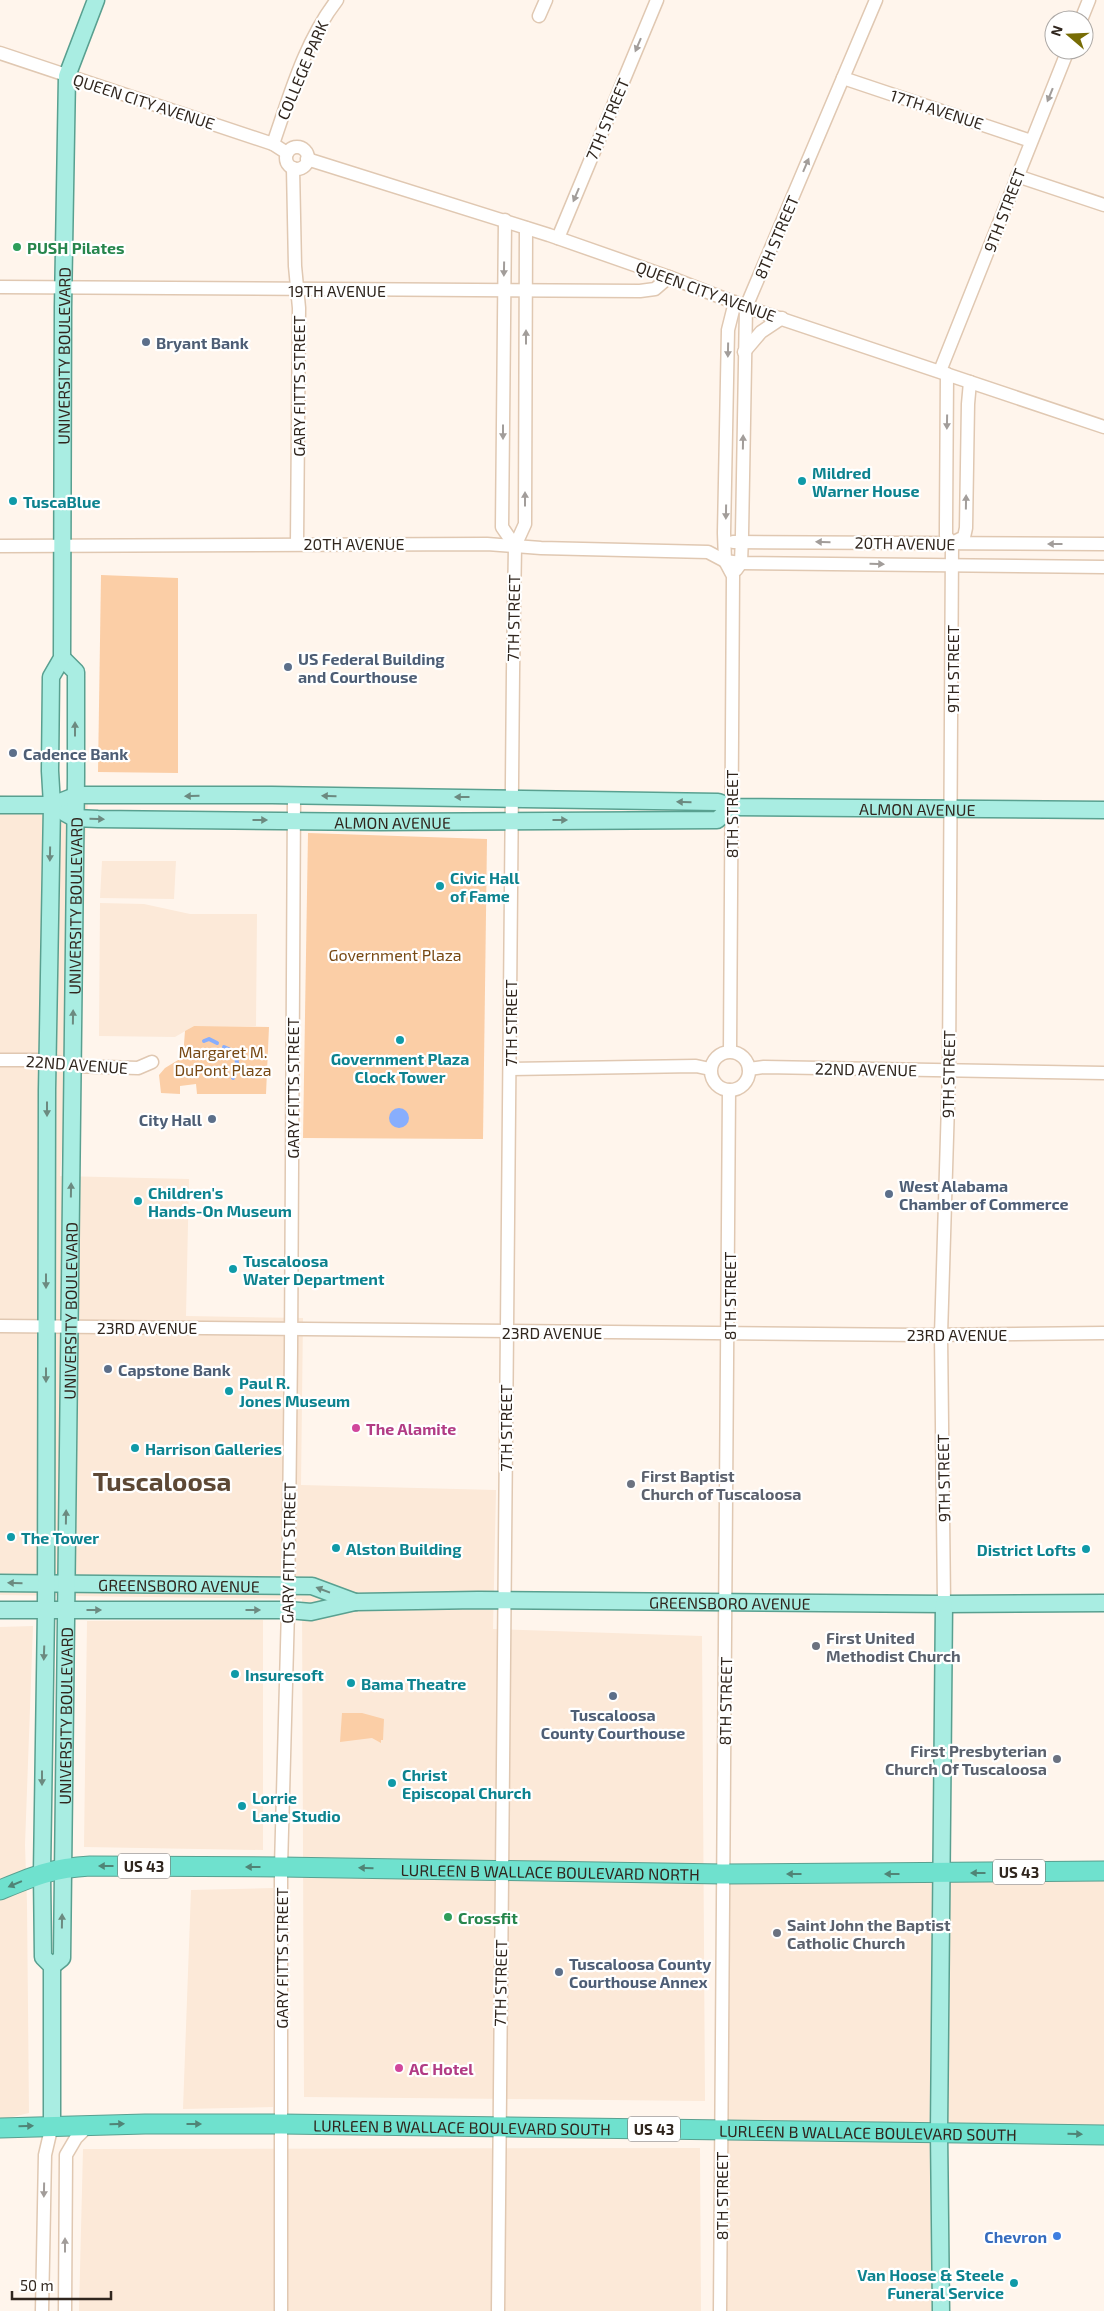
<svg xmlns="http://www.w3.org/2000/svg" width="1104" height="2311" font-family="'Exo 2',sans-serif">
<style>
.built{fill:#fce9d8}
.green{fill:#fbcea6}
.water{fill:#88aefd}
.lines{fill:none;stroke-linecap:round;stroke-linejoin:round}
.stream{stroke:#88aefd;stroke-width:4}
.minor-casing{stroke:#e0c8b2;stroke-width:15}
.major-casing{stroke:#59a090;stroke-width:19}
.highway-casing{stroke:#59a090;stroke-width:21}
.minor{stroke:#fff;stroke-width:12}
.major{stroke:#a9ede2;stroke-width:16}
.highway{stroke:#6fe1ce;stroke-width:19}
.oneway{fill:#a29d9a}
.oneway2{fill:#6c8a80}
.oneway3{fill:#508476}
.leisure-dot{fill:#2e9e5b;stroke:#fff;stroke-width:2}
.service-dot{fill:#5c6f8a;stroke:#fff;stroke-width:2}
.culture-dot{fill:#0f9aa8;stroke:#fff;stroke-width:2}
.hotel-dot{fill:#d1479c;stroke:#fff;stroke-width:2}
.worship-dot{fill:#6b7280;stroke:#fff;stroke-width:2}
.shop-dot{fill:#3f7fe0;stroke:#fff;stroke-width:2}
.labels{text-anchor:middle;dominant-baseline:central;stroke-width:4.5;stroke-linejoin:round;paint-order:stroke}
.shield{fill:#fff;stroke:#6e6762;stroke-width:1}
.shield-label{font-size:15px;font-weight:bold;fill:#30261e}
.street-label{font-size:16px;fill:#30261e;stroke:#fff}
.leisure-label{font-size:16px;font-weight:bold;fill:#27864d;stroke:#fff;text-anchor:start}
.service-label{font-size:16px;font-weight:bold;fill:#4e5e75;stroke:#fff;text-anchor:start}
.culture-label{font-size:16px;font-weight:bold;fill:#0d838f;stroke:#fff;text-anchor:start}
.park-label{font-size:16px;fill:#784914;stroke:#fff}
.hotel-label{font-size:16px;font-weight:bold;fill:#b23c85;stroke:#fff;text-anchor:start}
.worship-label{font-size:16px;font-weight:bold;fill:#5b616d;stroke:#fff;text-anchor:start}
.shop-label{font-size:16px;font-weight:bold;fill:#366cbe;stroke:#fff;text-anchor:end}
.town-label{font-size:26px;font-weight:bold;fill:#5d4835;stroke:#fff}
</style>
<rect width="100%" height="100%" fill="#fff5ec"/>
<!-- built -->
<g class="built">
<polygon points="0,795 88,802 60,1176 189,1179 186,1316 303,1318 301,1485 496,1490 493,1629 702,1636 705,2101 304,2097 302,1599 0,1595"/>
<polygon points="102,861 176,861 174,899 100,898"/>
<polygon points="100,903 144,904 190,914 257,914 256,1026 194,1026 175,1037 99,1036"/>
<polygon points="263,1620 263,1850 84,1847 87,1621"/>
<polygon points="33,1626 25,1845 27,1904 29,2113 0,2120 0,1627"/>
<polygon points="723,1874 1104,1875 1104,2134 939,2132 941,2311 720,2311"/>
<polygon points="273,1888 273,2107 183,2109 191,1890"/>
<polygon points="700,2148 701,2311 79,2311 83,2149"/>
</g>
<!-- green -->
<g class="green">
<polygon points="101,575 178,578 178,773 98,772"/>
<polygon points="308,833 487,839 483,1139 303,1138"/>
<polygon points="194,1026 269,1027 266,1094 197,1094 196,1084 180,1086 180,1094 161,1093 159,1075 165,1068 183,1057 185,1031"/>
<polygon points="342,1713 362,1713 384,1719 383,1740 381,1740 381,1743 372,1738 340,1742"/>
</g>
<!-- water -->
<circle class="water" cx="399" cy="1118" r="10"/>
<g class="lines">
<!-- stream -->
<g class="stream">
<polyline points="204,1041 209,1039 217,1043"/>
<path d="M224 1047 235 1052C238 1066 238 1065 233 1078"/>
</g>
<!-- minor casing -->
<g class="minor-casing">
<g id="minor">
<polyline points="539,16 546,0"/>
<polyline points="1081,20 1089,0"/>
<polyline points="0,53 273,144 287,153"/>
<polyline points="843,78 1031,141"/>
<path d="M273 144C290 95 305 41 337 0"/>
<circle cx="297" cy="158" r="11"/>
<polyline points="307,159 549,235 669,277 746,307 1104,427"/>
<polyline points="293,168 295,266 299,308 297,543"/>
<polyline points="1017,176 1104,205"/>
<polyline points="505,220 502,527 515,546"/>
<polyline points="558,238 657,0"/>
<polyline points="0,287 640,291 655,289 669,277"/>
<polyline points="744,352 761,332 782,318"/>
<polyline points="940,371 1068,50"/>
<polyline points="733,542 1104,544"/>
<polyline points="952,543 964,537 966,528 968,404 970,382"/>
<polyline points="0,546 487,544 541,548 708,552 725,561 741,563 1104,567"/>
<polyline points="736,570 741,563 742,534 746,307 876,0"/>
<polyline points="730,1051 733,576 725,561 724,533 728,330 735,302"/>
<circle cx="730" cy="1071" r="19"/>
<polyline points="0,1060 48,1060 72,1066 138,1068 152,1062"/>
<polyline points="510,1069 696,1066 710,1069"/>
<polyline points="749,1069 764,1067 1104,1073"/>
<polyline points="0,1326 922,1335 1104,1333"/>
<polyline points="944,1604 941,1335 949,1071 952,543 946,536 946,526 947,374"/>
<polyline points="42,2311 45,2155 52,2125"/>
<polyline points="65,2311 66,2155 76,2138 89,2125"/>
<polyline points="281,2311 281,1867 288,1610 291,1351 294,795"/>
<polyline points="498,2311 513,672 515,546 525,524 526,228"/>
<polyline points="720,2311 729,1090"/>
</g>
</g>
<!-- major casing -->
<g class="major-casing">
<g id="major">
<path id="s1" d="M0 805H52L75 796 83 795H272L718 802 732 807 1104 810"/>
<path id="s2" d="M65 813 74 818 98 819 381 822 717 820 732 807"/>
<path id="s3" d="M0 1583 312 1586 355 1602"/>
<path id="s4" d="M0 1610H288L311 1612 355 1602 478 1600 944 1604 1104 1603"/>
<path id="s5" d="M52 1966 62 1958 76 777V672L62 658"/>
<path id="s6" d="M52 2125V1966L43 1957 42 1873 46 1611 47 1090 52 805 50 771 51 677 62 658 63 307 67 76 96 0"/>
<polyline points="941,2311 939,2132 944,1604"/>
</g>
</g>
<!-- highway casing -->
<g class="highway-casing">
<g id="highway">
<path id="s7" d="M0 1890C34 1876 52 1868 90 1866L281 1867 723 1874 1104 1871"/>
<path id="s8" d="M0 2128 145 2124H281L1104 2135"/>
</g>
</g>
<!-- minor -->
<use href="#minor" class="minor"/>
<!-- major -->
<use href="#major" class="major"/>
<!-- highway -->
<use href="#highway" class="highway"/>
</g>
<!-- one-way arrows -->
<defs><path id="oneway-solid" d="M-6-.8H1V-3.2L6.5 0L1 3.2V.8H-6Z" transform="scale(1.25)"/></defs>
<g class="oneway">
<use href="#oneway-solid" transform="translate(638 45) rotate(113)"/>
<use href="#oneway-solid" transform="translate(1050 95) rotate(112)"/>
<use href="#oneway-solid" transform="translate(806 165) rotate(-67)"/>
<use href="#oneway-solid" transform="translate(576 195) rotate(113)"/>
<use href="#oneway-solid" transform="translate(504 269) rotate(91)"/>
<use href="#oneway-solid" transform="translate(526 337) rotate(-90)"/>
<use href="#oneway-solid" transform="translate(728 350) rotate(91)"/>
<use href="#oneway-solid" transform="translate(947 422) rotate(91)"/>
<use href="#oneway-solid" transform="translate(503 432) rotate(90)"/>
<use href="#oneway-solid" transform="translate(743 442) rotate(-89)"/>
<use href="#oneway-solid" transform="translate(525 499) rotate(-90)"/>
<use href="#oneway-solid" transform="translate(966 502) rotate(-89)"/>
<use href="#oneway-solid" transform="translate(726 512) rotate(91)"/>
<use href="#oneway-solid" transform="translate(823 542) rotate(-179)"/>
<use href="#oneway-solid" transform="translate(1055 544) rotate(-180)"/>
<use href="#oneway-solid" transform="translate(877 564) rotate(2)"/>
<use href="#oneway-solid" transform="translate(44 2190) rotate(91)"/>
<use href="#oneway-solid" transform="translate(65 2245) rotate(-90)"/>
</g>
<g class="oneway2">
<use href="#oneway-solid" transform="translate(75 729) rotate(-90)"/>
<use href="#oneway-solid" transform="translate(192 796) rotate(179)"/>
<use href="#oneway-solid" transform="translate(329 796) rotate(-178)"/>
<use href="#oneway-solid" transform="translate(462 797) rotate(-180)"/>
<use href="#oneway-solid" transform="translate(684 802) rotate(-179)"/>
<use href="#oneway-solid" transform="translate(97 819) rotate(1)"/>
<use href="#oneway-solid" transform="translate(260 820)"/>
<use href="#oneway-solid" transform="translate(560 820)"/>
<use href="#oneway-solid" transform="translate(50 854) rotate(91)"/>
<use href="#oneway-solid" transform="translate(73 1017) rotate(-89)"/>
<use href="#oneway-solid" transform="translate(47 1109) rotate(90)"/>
<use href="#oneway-solid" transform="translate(71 1190) rotate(-89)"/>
<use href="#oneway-solid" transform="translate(46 1281) rotate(90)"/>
<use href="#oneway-solid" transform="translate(46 1375) rotate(90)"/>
<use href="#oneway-solid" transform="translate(66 1517) rotate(-89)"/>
<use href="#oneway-solid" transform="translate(15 1583) rotate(-179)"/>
<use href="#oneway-solid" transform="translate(323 1590) rotate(-159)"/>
<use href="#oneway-solid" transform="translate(94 1610)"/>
<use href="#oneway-solid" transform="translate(253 1610)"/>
<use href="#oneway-solid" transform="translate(44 1653) rotate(92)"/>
<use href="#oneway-solid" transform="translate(42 1778) rotate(90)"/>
<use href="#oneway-solid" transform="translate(62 1921) rotate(-89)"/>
</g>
<g class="oneway3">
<use href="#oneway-solid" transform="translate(106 1866) rotate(-180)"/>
<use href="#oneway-solid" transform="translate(253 1867) rotate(-180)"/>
<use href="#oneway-solid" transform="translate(366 1868) rotate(-179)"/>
<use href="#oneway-solid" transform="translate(978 1873) rotate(180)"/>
<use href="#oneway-solid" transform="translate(794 1874) rotate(180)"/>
<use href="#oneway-solid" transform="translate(892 1874) rotate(-180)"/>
<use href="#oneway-solid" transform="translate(15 1884) rotate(157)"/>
<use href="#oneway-solid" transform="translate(117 2124) rotate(-1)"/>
<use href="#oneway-solid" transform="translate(194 2124)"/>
<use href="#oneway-solid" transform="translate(26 2126) rotate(-2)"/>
<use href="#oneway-solid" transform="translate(1075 2134) rotate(2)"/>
</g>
<!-- markers -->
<g class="leisure-dot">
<circle cx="17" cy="247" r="5"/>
<circle cx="448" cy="1917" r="5"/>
</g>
<g class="service-dot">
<circle cx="146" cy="342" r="5"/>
<circle cx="288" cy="667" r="5"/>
<circle cx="13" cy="753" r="5"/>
<circle cx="212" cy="1119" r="5"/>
<circle cx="889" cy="1194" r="5"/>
<circle cx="108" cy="1369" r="5"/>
<circle cx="613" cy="1696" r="5"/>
<circle cx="559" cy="1972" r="5"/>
</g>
<g class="culture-dot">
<circle cx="802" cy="481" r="5"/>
<circle cx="13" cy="501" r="5"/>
<circle cx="440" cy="886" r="5"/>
<circle cx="400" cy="1040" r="5"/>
<circle cx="138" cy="1201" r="5"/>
<circle cx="233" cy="1269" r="5"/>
<circle cx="229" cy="1391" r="5"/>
<circle cx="135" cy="1448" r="5"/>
<circle cx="11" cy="1537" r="5"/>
<circle cx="336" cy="1548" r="5"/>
<circle cx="1086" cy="1549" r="5"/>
<circle cx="235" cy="1674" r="5"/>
<circle cx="351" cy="1683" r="5"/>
<circle cx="392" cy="1783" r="5"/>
<circle cx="242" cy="1806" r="5"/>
<circle cx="1014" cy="2283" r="5"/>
</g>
<g class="hotel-dot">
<circle cx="356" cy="1428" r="5"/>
<circle cx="399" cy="2068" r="5"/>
</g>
<g class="worship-dot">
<circle cx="631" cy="1484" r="5"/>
<circle cx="816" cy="1646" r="5"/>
<circle cx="1057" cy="1759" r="5"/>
<circle cx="777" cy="1933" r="5"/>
</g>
<circle class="shop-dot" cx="1057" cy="2236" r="5"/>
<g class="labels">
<!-- shield labels -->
<g class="shield">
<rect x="118" y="1853.5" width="52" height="25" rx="4"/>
<rect x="993" y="1859.5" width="52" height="25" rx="4"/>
<rect x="628" y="2116.5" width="52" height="25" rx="4"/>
</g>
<g class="shield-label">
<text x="144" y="1866">US 43</text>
<text x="1019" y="1872">US 43</text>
<text x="654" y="2129">US 43</text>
</g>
<!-- street labels -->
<g class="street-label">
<text transform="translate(302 70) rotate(-67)">COLLEGE PARK</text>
<text transform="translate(144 101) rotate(18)">QUEEN CITY AVENUE</text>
<text transform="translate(937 109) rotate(18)">17TH AVENUE</text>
<text transform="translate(607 119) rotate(-67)">7TH STREET</text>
<text transform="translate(1004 210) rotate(-69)">9TH STREET</text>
<text transform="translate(776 237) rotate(-67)">8TH STREET</text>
<text x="337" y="290">19TH AVENUE</text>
<text transform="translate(706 291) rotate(20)">QUEEN CITY AVENUE</text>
<text stroke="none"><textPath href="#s6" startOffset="1776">UNIVERSITY BOULEVARD</textPath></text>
<text transform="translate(298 386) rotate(-90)">GARY FITTS STREET</text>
<text x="354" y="543">20TH AVENUE</text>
<text transform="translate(905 543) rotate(1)">20TH AVENUE</text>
<text transform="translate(513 618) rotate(-89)">7TH STREET</text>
<text transform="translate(952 669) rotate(-90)">9TH STREET</text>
<text stroke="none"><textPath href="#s1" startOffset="920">ALMON AVENUE</textPath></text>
<text transform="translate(731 814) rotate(-90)">8TH STREET</text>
<text stroke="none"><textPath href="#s2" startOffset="329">ALMON AVENUE</textPath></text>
<text stroke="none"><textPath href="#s5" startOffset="1065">UNIVERSITY BOULEVARD</textPath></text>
<text transform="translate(510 1023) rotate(-90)">7TH STREET</text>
<text transform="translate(77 1064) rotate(4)">22ND AVENUE</text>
<text transform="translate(866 1069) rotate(1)">22ND AVENUE</text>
<text transform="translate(948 1074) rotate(-89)">9TH STREET</text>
<text transform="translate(292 1088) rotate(-90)">GARY FITTS STREET</text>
<text transform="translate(729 1296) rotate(-90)">8TH STREET</text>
<text stroke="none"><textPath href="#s5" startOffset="660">UNIVERSITY BOULEVARD</textPath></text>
<text x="147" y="1327">23RD AVENUE</text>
<text x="552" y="1332">23RD AVENUE</text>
<text x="957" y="1334">23RD AVENUE</text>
<text transform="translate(505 1428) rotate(-90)">7TH STREET</text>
<text transform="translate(943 1478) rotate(-91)">9TH STREET</text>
<text transform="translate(288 1553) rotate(-89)">GARY FITTS STREET</text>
<text stroke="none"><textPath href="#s3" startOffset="179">GREENSBORO AVENUE</textPath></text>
<text stroke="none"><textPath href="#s4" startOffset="731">GREENSBORO AVENUE</textPath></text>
<text transform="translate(725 1701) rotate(-89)">8TH STREET</text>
<text stroke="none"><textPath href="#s5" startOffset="255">UNIVERSITY BOULEVARD</textPath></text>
<text stroke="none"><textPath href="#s7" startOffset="554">LURLEEN B WALLACE BOULEVARD NORTH</textPath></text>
<text transform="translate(281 1958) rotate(-90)">GARY FITTS STREET</text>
<text transform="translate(500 1983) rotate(-89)">7TH STREET</text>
<text stroke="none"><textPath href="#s8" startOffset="462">LURLEEN B WALLACE BOULEVARD SOUTH</textPath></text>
<text stroke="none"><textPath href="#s8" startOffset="868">LURLEEN B WALLACE BOULEVARD SOUTH</textPath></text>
<text transform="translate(721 2196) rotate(-90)">8TH STREET</text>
</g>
<!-- leisure labels -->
<g class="leisure-label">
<text x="27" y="247">PUSH Pilates</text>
<text x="458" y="1917">Crossfit</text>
</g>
<!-- service labels -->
<g class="service-label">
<text x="156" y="342">Bryant Bank</text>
<text x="298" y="658">US Federal Building<tspan x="298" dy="18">and Courthouse</tspan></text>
<text x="23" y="753">Cadence Bank</text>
<text x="202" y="1119" text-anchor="end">City Hall</text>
<text x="899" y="1185">West Alabama<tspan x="899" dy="18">Chamber of Commerce</tspan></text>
<text x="118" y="1369">Capstone Bank</text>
<text x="613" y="1714" text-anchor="middle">Tuscaloosa<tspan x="613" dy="18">County Courthouse</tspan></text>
<text x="569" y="1963">Tuscaloosa County<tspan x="569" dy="18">Courthouse Annex</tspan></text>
</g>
<!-- culture labels -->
<g class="culture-label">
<text x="812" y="472">Mildred<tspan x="812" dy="18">Warner House</tspan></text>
<text x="23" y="501">TuscaBlue</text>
<text x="450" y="877">Civic Hall<tspan x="450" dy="18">of Fame</tspan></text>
<text x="400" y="1058" text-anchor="middle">Government Plaza<tspan x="400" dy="18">Clock Tower</tspan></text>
<text x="148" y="1192">Children's<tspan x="148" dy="18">Hands-On Museum</tspan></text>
<text x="243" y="1260">Tuscaloosa<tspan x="243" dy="18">Water Department</tspan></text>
<text x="239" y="1382">Paul R.<tspan x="239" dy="18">Jones Museum</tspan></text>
<text x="145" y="1448">Harrison Galleries</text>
<text x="21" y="1537">The Tower</text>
<text x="346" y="1548">Alston Building</text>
<text x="1076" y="1549" text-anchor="end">District Lofts</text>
<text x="245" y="1674">Insuresoft</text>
<text x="361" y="1683">Bama Theatre</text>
<text x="402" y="1774">Christ<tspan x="402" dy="18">Episcopal Church</tspan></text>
<text x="252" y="1797">Lorrie<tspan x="252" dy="18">Lane Studio</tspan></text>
<text x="1004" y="2274" text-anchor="end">Van Hoose &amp; Steele<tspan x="1004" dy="18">Funeral Service</tspan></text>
</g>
<!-- park labels -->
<g class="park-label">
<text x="395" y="954">Government Plaza</text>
<text x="223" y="1051">Margaret M.<tspan x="223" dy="18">DuPont Plaza</tspan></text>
</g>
<!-- hotel labels -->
<g class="hotel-label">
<text x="366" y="1428">The Alamite</text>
<text x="409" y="2068">AC Hotel</text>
</g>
<!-- worship labels -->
<g class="worship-label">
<text x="641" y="1475">First Baptist<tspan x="641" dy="18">Church of Tuscaloosa</tspan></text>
<text x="826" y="1637">First United<tspan x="826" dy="18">Methodist Church</tspan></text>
<text x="1047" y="1750" text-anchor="end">First Presbyterian<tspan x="1047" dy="18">Church Of Tuscaloosa</tspan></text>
<text x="787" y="1924">Saint John the Baptist<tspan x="787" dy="18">Catholic Church</tspan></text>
</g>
<!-- shop labels -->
<g class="shop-label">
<text x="1047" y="2236">Chevron</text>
</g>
<!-- town labels -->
<g class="town-label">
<text x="162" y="1480">Tuscaloosa</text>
</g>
</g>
<!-- north arrow -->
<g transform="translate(1069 35) rotate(289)"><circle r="24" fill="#ffffff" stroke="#aca8a5"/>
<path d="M0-4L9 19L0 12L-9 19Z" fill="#776c05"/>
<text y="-8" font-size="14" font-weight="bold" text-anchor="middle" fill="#30261e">N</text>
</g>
<!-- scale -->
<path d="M12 2291v8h99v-8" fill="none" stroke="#30261e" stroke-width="2.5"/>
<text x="20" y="2291" font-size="15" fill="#30261e" stroke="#ffffff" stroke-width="4" paint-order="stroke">50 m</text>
</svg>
